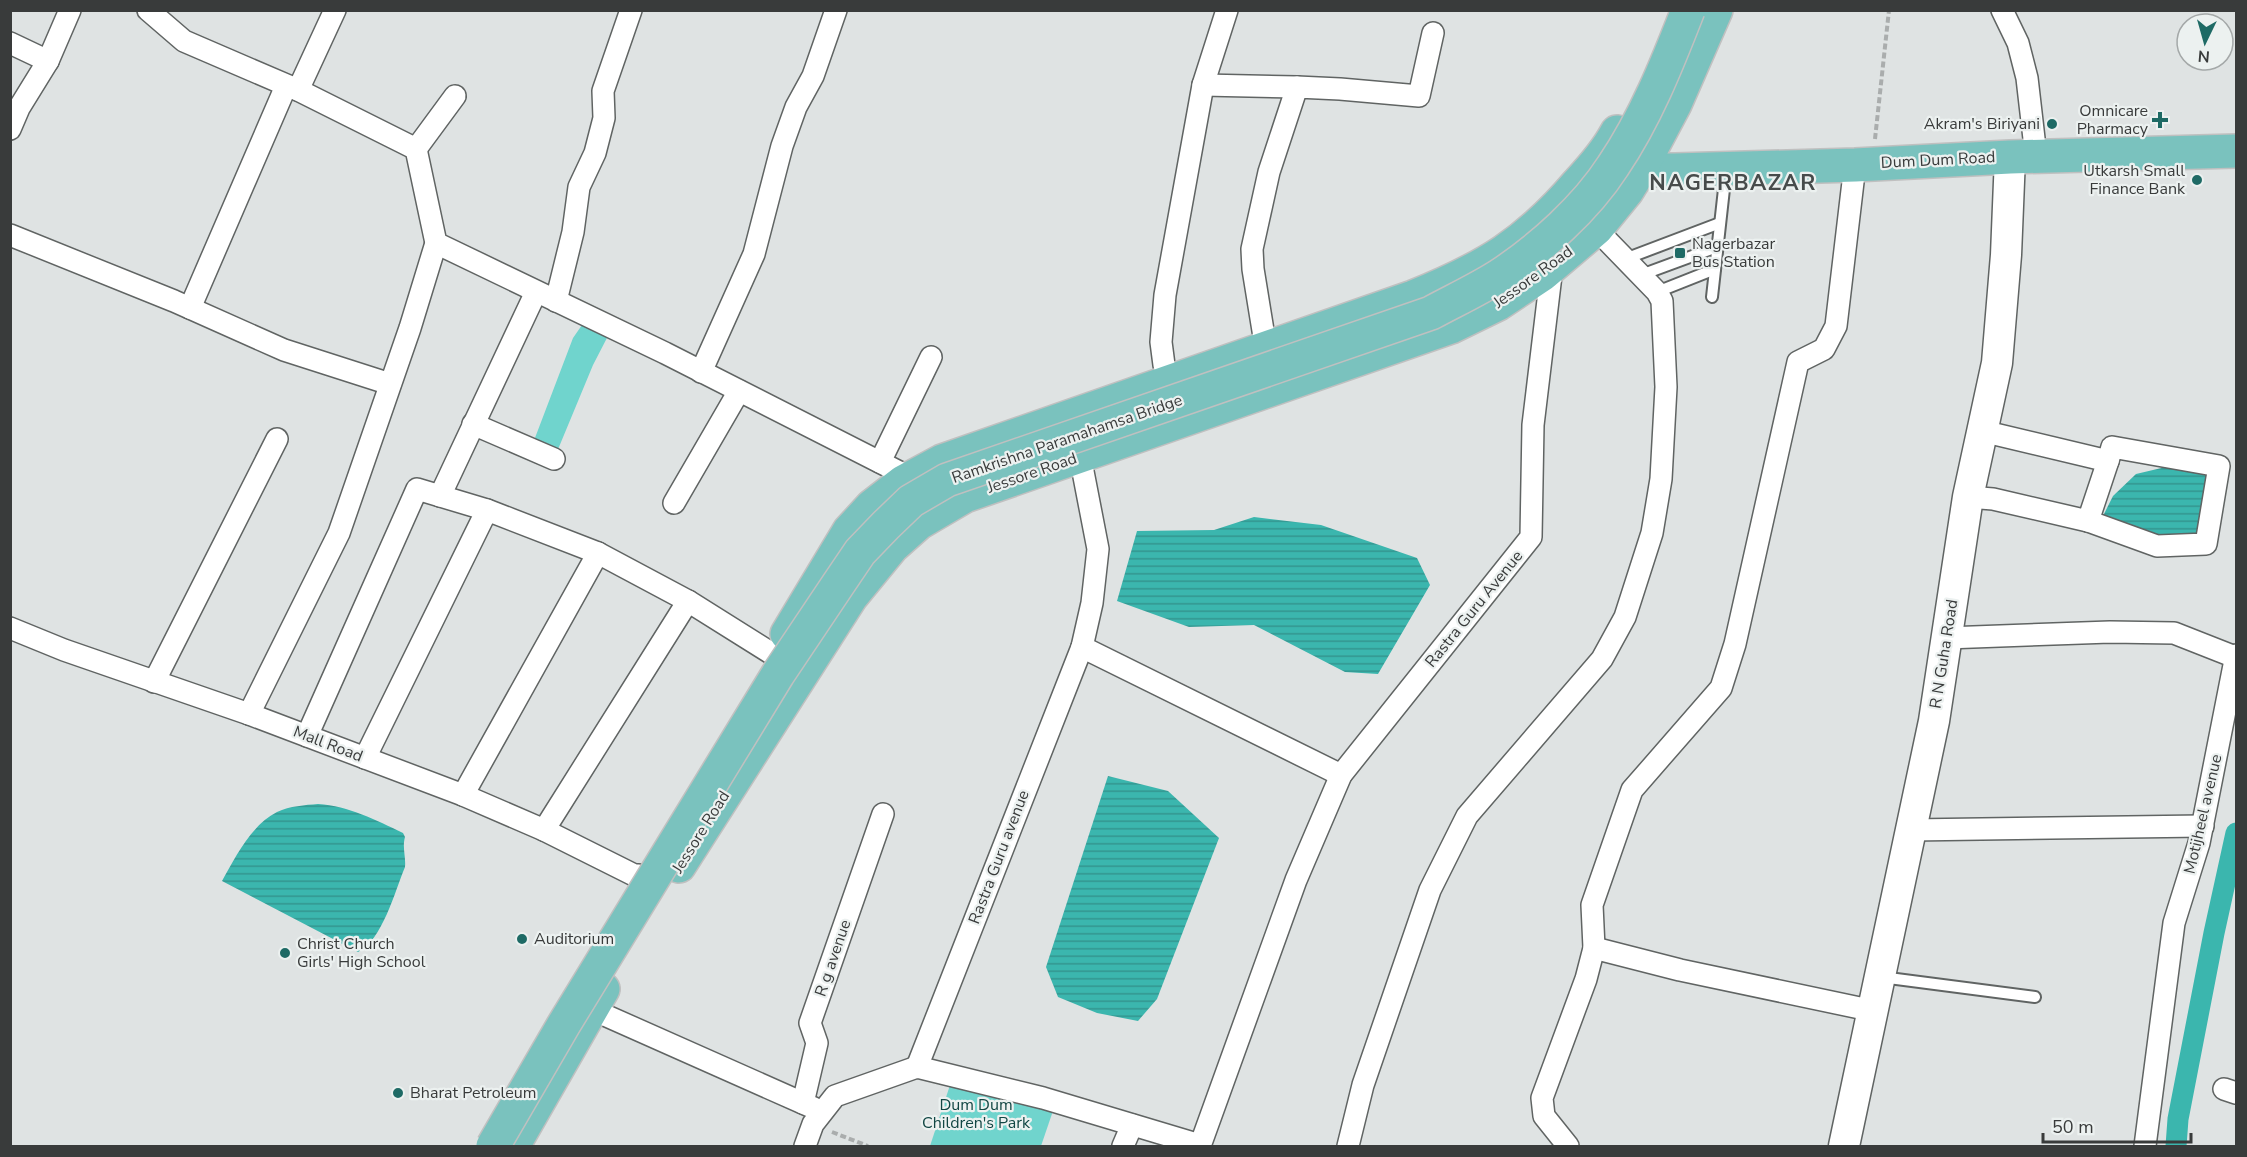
<svg xmlns="http://www.w3.org/2000/svg" width="2247" height="1157" font-family="'Nunito Sans',sans-serif">
<style>
.green{fill:#70d4cd}
.water{fill:url(#water-rules)}
.lines{fill:none;stroke-linecap:round;stroke-linejoin:round}
.canal{stroke:#3bb6ae;stroke-width:21}
.lane-casing{stroke:#606463;stroke-width:14}
.street-casing{stroke:#606463;stroke-width:24}
.secondary-casing{stroke:#606463;stroke-width:33}
.primary-casing{stroke:#c0c0c0;stroke-width:36}
.path{stroke:#aaadad;stroke-width:4;stroke-dasharray:6 3;stroke-linecap:butt}
.lane{stroke:#fff;stroke-width:10}
.street{stroke:#fff;stroke-width:21}
.secondary{stroke:#fff;stroke-width:30}
.primary{stroke:#7ac2be;stroke-width:33}
.primary-bridge-casing{stroke:#c0c0c0;stroke-width:36;stroke-linecap:butt}
.primary-bridge{stroke:#7ac2be;stroke-width:33}
.poi-dot{fill:#1e6a65;stroke:#ecf1f0;stroke-width:2}
.labels{text-anchor:middle;dominant-baseline:central;stroke-width:4.5;stroke-linejoin:round;paint-order:stroke}
.poi-label{font-size:16px;fill:#393b3b;stroke:#ecf1f0;text-anchor:start}
.street-label{font-size:16px;fill:#393b3b;stroke:#ecf1f0}
.park-label{font-size:16px;fill:#124744;stroke:#ecf1f0}
.district-label{font-size:22px;font-weight:bold;letter-spacing:1.5px;fill:#474b4b;stroke:#ecf1f0}
</style>
<defs>
<pattern id="water-rules" width="6" height="5" patternUnits="userSpaceOnUse" patternTransform="scale(1.5)"><rect width="6" height="5" fill="#3bb6ae"/><path d="M0 2.5h6" fill="none" stroke="#33958f"/></pattern>
</defs>
<rect width="100%" height="100%" fill="#dfe3e3"/>
<!-- green -->
<g class="green">
<polygon points="581,317 609,334 593,365 554,459 530,451 573,338 582,325"/>
<polygon points="953,1076 1056,1102 1041,1146 930,1146"/>
</g>
<!-- water -->
<g class="water">
<polygon points="2206,463 2211,519 2190,544 2104,521 2104,514 2113,496 2136,474 2170,466"/>
<polygon points="1254,517 1321,525 1417,558 1430,585 1378,674 1345,672 1254,625 1189,627 1117,601 1137,531 1214,530"/>
<polygon points="1108,776 1168,791 1219,838 1157,999 1138,1021 1097,1013 1058,997 1046,967"/>
<path d="M318 804C349 806 376 820 403 833L405 837C402 848 406 856 405 867 395 891 382 941 358 952L222 881C235 858 251 825 277 812 290 806 305 805 318 804Z"/>
</g>
<g class="lines">
<!-- canal -->
<polyline class="canal" points="2176,1146 2178,1119 2214,933 2236,833"/>
<!-- lane casing -->
<g class="lane-casing">
<g id="lane">
<polyline points="1625,259 1720,223"/>
<polyline points="1641,275 1717,247"/>
<polyline points="1657,292 1715,269"/>
<polyline points="1712,297 1726,171"/>
<polyline points="1881,977 2035,997"/>
</g>
</g>
<!-- street casing -->
<g class="street-casing">
<g id="street">
<polyline points="148,10 184,41 298,90 416,149 436,243 665,353 911,478 917,485"/>
<polyline points="2002,10 2018,43 2027,78 2036,156"/>
<polyline points="10,43 48,61"/>
<polyline points="1203,85 1297,87"/>
<polyline points="298,90 335,10"/>
<polyline points="10,129 19,108 48,61 70,10"/>
<polyline points="416,149 455,96"/>
<polyline points="10,235 174,301 284,350 390,384"/>
<polyline points="556,301 573,232 579,187 595,153 604,118 603,91 631,10"/>
<polyline points="190,308 286,86"/>
<polyline points="1266,349 1253,269 1252,249 1269,172 1297,87 1340,89 1419,96 1433,33"/>
<polyline points="701,372 754,254 782,146 796,107 813,76 836,10"/>
<polyline points="1172,382 1164,365 1161,342 1165,295 1203,85 1227,10"/>
<polyline points="473,424 554,459"/>
<polyline points="880,462 931,357"/>
<polyline points="440,496 536,292"/>
<polyline points="1968,497 1993,499 2088,521 2157,546 2206,544 2219,466 2112,447 2108,461 1982,431"/>
<polyline points="674,503 739,391"/>
<polyline points="2088,521 2108,461"/>
<polyline points="10,628 64,650 249,714 463,795 544,830 634,875 639,875"/>
<polyline points="1946,638 2110,632 2174,633 2235,657"/>
<polyline points="1082,647 1341,775"/>
<polyline points="154,682 277,439"/>
<polyline points="249,714 339,533 410,328 436,243"/>
<polyline points="307,736 417,489 487,510"/>
<polyline points="365,758 487,510 598,553 688,601 774,655"/>
<polyline points="463,795 598,553"/>
<polyline points="544,830 688,601"/>
<polyline points="1911,830 2203,826"/>
<polyline points="1594,948 1680,970 1874,1011"/>
<polyline points="591,1009 814,1108"/>
<polyline points="917,1067 1082,647 1092,603 1098,549 1080,456"/>
<polyline points="2224,1089 2236,1093"/>
<polyline points="803,1103 817,1043 810,1023 883,814"/>
<polyline points="805,1146 813,1124 835,1096 917,1067 1043,1098 1200,1145"/>
<polyline points="1123,1146 1132,1125"/>
<polyline points="1200,1146 1296,880 1341,775 1531,537 1533,425 1552,267 1549,264"/>
<polyline points="1348,1146 1363,1085 1430,890 1467,816 1602,659 1625,617 1652,533 1661,479 1666,387 1662,301 1657,292 1596,229"/>
<polyline points="1568,1146 1544,1116 1542,1098 1586,979 1594,948 1592,905 1632,790 1721,688 1735,644 1798,362 1824,349 1836,326 1855,165"/>
<polyline points="2145,1146 2174,923 2199,843 2236,655"/>
</g>
</g>
<!-- secondary casing -->
<g class="secondary-casing">
<polyline id="secondary" points="1844,1146 1934,721 1968,497 1997,363 2006,255 2010,157"/>
</g>
<!-- primary casing -->
<g class="primary-casing">
<g id="primary">
<polyline points="1622,162 1640,170 1675,170 1855,165 2010,157 2236,151"/>
<path d="M787 634 849 531 872 506 903 482 942 461 1413 297C1485 268 1527 243 1578 183 1593 167 1607 151 1617 132"/>
<polyline points="679,866 851,597 892,547 919,523 965,496 1451,327 1498,304 1543,274 1596,229 1627,191 1640,170 1675,104 1716,10"/>
<polyline points="513,1146 603,989"/>
</g>
</g>
<!-- path -->
<g class="path">
<polyline points="1875,139 1889,10"/>
<polyline points="832,1132 868,1146"/>
</g>
<!-- lane -->
<use href="#lane" class="lane"/>
<!-- street -->
<use href="#street" class="street"/>
<!-- secondary -->
<use href="#secondary" class="secondary"/>
<!-- primary -->
<use href="#primary" class="primary"/>
<!-- primary-bridge casing -->
<g class="primary-bridge-casing">
<path id="primary-bridge" d="M493 1146 564 1024 778 674 837 586 860 552 886 525 911 501 947 480 1431 313C1453 301 1477 290 1499 276 1540 249 1586 208 1613 166 1645 119 1667 64 1688 10"/>
</g>
<!-- primary-bridge -->
<use href="#primary-bridge" class="primary-bridge"/>
</g>
<!-- markers -->
<g class="poi-dot">
<path d="M2157 111h6v6h6v6h-6v6h-6v-6h-6v-6h6z"/>
<circle cx="2052" cy="124" r="6"/>
<circle cx="2197" cy="180" r="6"/>
<rect x="1674" y="247" width="12" height="12" rx="3"/>
<circle cx="522" cy="939" r="6"/>
<circle cx="285" cy="953" r="6"/>
<circle cx="398" cy="1093" r="6"/>
</g>
<g class="labels">
<!-- poi labels -->
<g class="poi-label">
<text x="2148" y="111" text-anchor="end">Omnicare<tspan x="2148" dy="18">Pharmacy</tspan></text>
<text x="2040" y="124" text-anchor="end">Akram's Biriyani</text>
<text x="2185" y="171" text-anchor="end">Utkarsh Small<tspan x="2185" dy="18">Finance Bank</tspan></text>
<text x="1692" y="244">Nagerbazar<tspan x="1692" dy="18">Bus Station</tspan></text>
<text x="534" y="939">Auditorium</text>
<text x="297" y="944">Christ Church<tspan x="297" dy="18">Girls' High School</tspan></text>
<text x="410" y="1093">Bharat Petroleum</text>
</g>
<!-- street labels -->
<g class="street-label">
<text transform="translate(1938 160) rotate(-3)">Dum Dum Road</text>
<text transform="translate(1533 277) rotate(-36)">Jessore Road</text>
<text transform="translate(1067 439) rotate(-19)">Ramkrishna Paramahamsa Bridge</text>
<text transform="translate(1032 473) rotate(-19)">Jessore Road</text>
<text transform="translate(1474 609) rotate(-51)">Rastra Guru Avenue</text>
<text transform="translate(1944 654) rotate(-81)">R N Guha Road</text>
<text transform="translate(328 744) rotate(21)">Mall Road</text>
<text transform="translate(2203 814) rotate(-77)">Motijheel avenue</text>
<text transform="translate(701 832) rotate(-58)">Jessore Road</text>
<text transform="translate(999 857) rotate(-69)">Rastra Guru avenue</text>
<text transform="translate(833 958) rotate(-71)">R g avenue</text>
</g>
<!-- park labels -->
<g class="park-label">
<text x="976" y="1105">Dum Dum<tspan x="976" dy="18">Children's Park</tspan></text>
</g>
<!-- district labels -->
<g class="district-label">
<text x="1733" y="183">NAGERBAZAR</text>
</g>
</g>
<!-- border -->
<rect width="2247" height="1157" fill="none" stroke="#393b3b" stroke-width="24"/>
<!-- north arrow -->
<g transform="translate(2205 42) rotate(185)"><circle r="28" fill="#ecf1f0" stroke="#a4a8a8" stroke-width="1.5"/>
<path d="M0-4.5L10 22L0 15L-10 22Z" fill="#1e6a65"/>
<text y="-9" font-size="16" font-weight="bold" text-anchor="middle" fill="#393b3b">N</text>
</g>
<!-- scale -->
<path d="M2043 1133v9h148v-9" fill="none" stroke="#393b3b" stroke-width="3"/>
<text x="2052" y="1133" font-size="18" fill="#393b3b" stroke="#ecf1f0" stroke-width="4.5" paint-order="stroke">50 m</text>
</svg>
